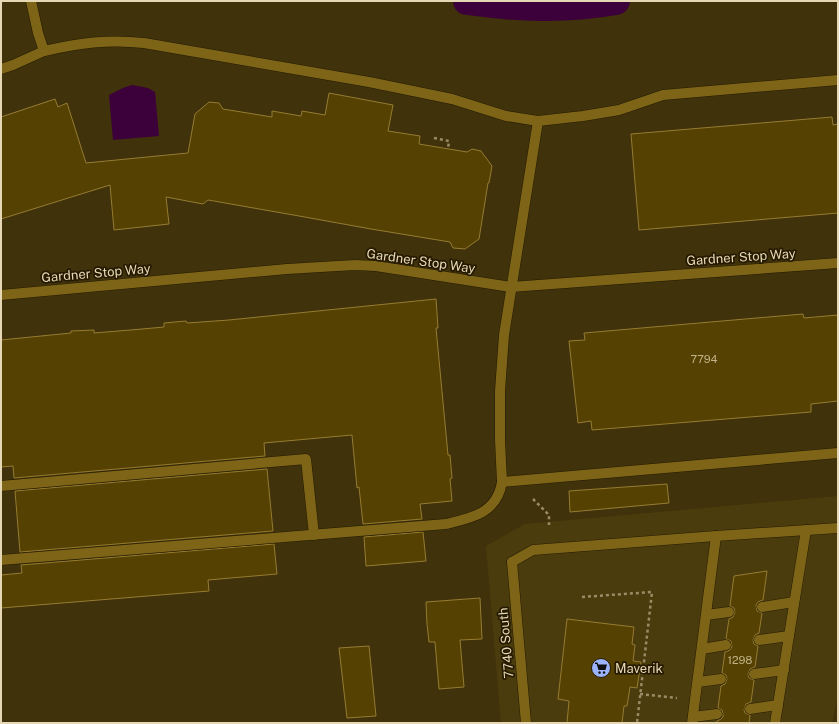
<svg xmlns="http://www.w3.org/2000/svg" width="839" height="724" font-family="'Public Sans',sans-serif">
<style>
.built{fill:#4b3c0e}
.water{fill:#3c003b}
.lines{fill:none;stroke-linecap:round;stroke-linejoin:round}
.canal{stroke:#3c003b;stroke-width:28}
.building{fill:#554203;stroke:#967b32}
.service-casing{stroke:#231b04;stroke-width:11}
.minor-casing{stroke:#231b04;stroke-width:11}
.path{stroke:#9a8c67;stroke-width:2.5;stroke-dasharray:3 3;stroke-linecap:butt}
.service{stroke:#7e6416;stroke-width:10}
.minor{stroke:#7e6416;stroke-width:10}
.labels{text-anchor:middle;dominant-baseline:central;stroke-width:3.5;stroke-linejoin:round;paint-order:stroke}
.number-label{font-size:11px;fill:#c2b288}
.street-label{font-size:13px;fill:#e6d8b5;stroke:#251a00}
.poi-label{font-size:13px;fill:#e6d8b5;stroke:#251a00;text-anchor:start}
</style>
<rect width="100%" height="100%" fill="#40320a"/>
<!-- built -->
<polygon class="built" points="838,496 838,696 832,723 501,723 486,546 525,524"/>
<!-- water -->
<polygon class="water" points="132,85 148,88 155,92 159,136 113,140 109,95 123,88"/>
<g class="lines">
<!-- canal -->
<path class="canal" d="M467 1C518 8 565 10 616 1"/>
</g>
<!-- building -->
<g class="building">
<polygon points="329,93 393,105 388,131 420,136 419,144 467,152 472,149 481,151 492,166 489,183 488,183 479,239 465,249 453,248 450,242 371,229 299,216 208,200 203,204 166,197 169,224 114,230 110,185 1,219 1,117 55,99 58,107 67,103 86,163 188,153 195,114 209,102 219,103 223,109 272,117 272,111 301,116 302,111 325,115"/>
<polygon points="832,117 833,125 838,124 838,213 639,230 631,134"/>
<polygon points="436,299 438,328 436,328 448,455 450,455 452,478 450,479 452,501 420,504 422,519 363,524 359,487 357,488 352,435 264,443 265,456 14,478 13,466 1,467 1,340 71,333 71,331 94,330 94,333 142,329 164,327 164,323 186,321 187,323 229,320"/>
<polygon points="803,314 804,318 838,315 838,401 811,404 811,412 592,430 591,421 578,423 569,341 585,340 584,333"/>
<polygon points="267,469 273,531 20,552 15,491"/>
<polygon points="667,484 669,503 570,512 569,491"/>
<polygon points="423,532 426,561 366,566 364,537"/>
<polygon points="274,544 277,574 208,580 209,591 1,608 1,575 22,573 21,565"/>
<polygon points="767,571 763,600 758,602 756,605 757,611 762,613 759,633 755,635 753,640 754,644 758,646 755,667 750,669 748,674 749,678 754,680 751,702 746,704 744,710 745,713 750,715 749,723 716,723 717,721 721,719 723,717 723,714 722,710 718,708 721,686 725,684 727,679 726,675 722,673 725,652 730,650 732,647 731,641 726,639 729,619 733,617 735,612 734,608 730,606 734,576"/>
<polygon points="480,598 482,639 460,640 464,687 439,689 435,642 429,642 427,624 426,602"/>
<polygon points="567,619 634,627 632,644 635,645 633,661 641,662 637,688 630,687 627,706 624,706 622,723 567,723 569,701 558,699"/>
<polygon points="369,646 376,716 347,718 339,648"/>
</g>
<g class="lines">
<!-- service casing -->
<g class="service-casing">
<g id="service">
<path d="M31 1 38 33 44 51C80 43 107 39 144 43L369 82 452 99 506 116 538 121 504 335 500 391V440L502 482"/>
<polyline points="1,69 13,65 44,51"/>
<polyline points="538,121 583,116 619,110 663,95 838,80"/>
<polyline points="1,486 306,459 314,535"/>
<path d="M1 560 446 524C472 518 497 513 502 482L838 453"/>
<polyline points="512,562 533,550 716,536 838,528"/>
<polyline points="762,607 794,602"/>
<polyline points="706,615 729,612"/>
<polyline points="759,640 789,636"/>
<polyline points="702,649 726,645"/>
<polyline points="754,674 784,670"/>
<polyline points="698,682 721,679"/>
<polyline points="750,709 778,705"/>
<polyline points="693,717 717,714"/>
<polyline points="692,723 716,536"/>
<polyline points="775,723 806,530"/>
</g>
</g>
<!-- minor casing -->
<g class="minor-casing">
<g id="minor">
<polyline points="1,295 287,269 355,265 376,266 511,287 838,263"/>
<polyline points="512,562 526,723"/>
</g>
</g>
<!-- path -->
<g class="path">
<polyline points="434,138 449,141 448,149"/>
<polyline points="533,499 549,515 549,525"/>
<polyline points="582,597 652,592 637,723"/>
<polyline points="640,694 677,698"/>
</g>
<!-- service -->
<use href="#service" class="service"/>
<!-- minor -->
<use href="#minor" class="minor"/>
</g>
<!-- icons -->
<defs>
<g id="supermarket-disc" transform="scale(1)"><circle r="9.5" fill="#9bb4fd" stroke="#251a00"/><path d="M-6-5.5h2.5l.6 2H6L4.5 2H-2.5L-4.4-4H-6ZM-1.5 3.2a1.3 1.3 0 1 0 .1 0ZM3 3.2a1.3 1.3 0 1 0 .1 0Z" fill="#111"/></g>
</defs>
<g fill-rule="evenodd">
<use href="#supermarket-disc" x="601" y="668"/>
</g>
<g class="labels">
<!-- number labels -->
<g class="number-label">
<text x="704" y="359">7794</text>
<text x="740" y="660">1298</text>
</g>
<!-- street labels -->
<g class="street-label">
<text transform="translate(741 257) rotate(-4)">Gardner Stop Way</text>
<text transform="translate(421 261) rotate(8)">Gardner Stop Way</text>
<text transform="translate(96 273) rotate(-5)">Gardner Stop Way</text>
<text transform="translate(506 643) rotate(-95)">7740 South</text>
</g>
<!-- poi labels -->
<g class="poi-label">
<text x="615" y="668">Maverik</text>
</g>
</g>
<!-- border -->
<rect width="839" height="724" fill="none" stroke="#e6d8b5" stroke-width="4"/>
</svg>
